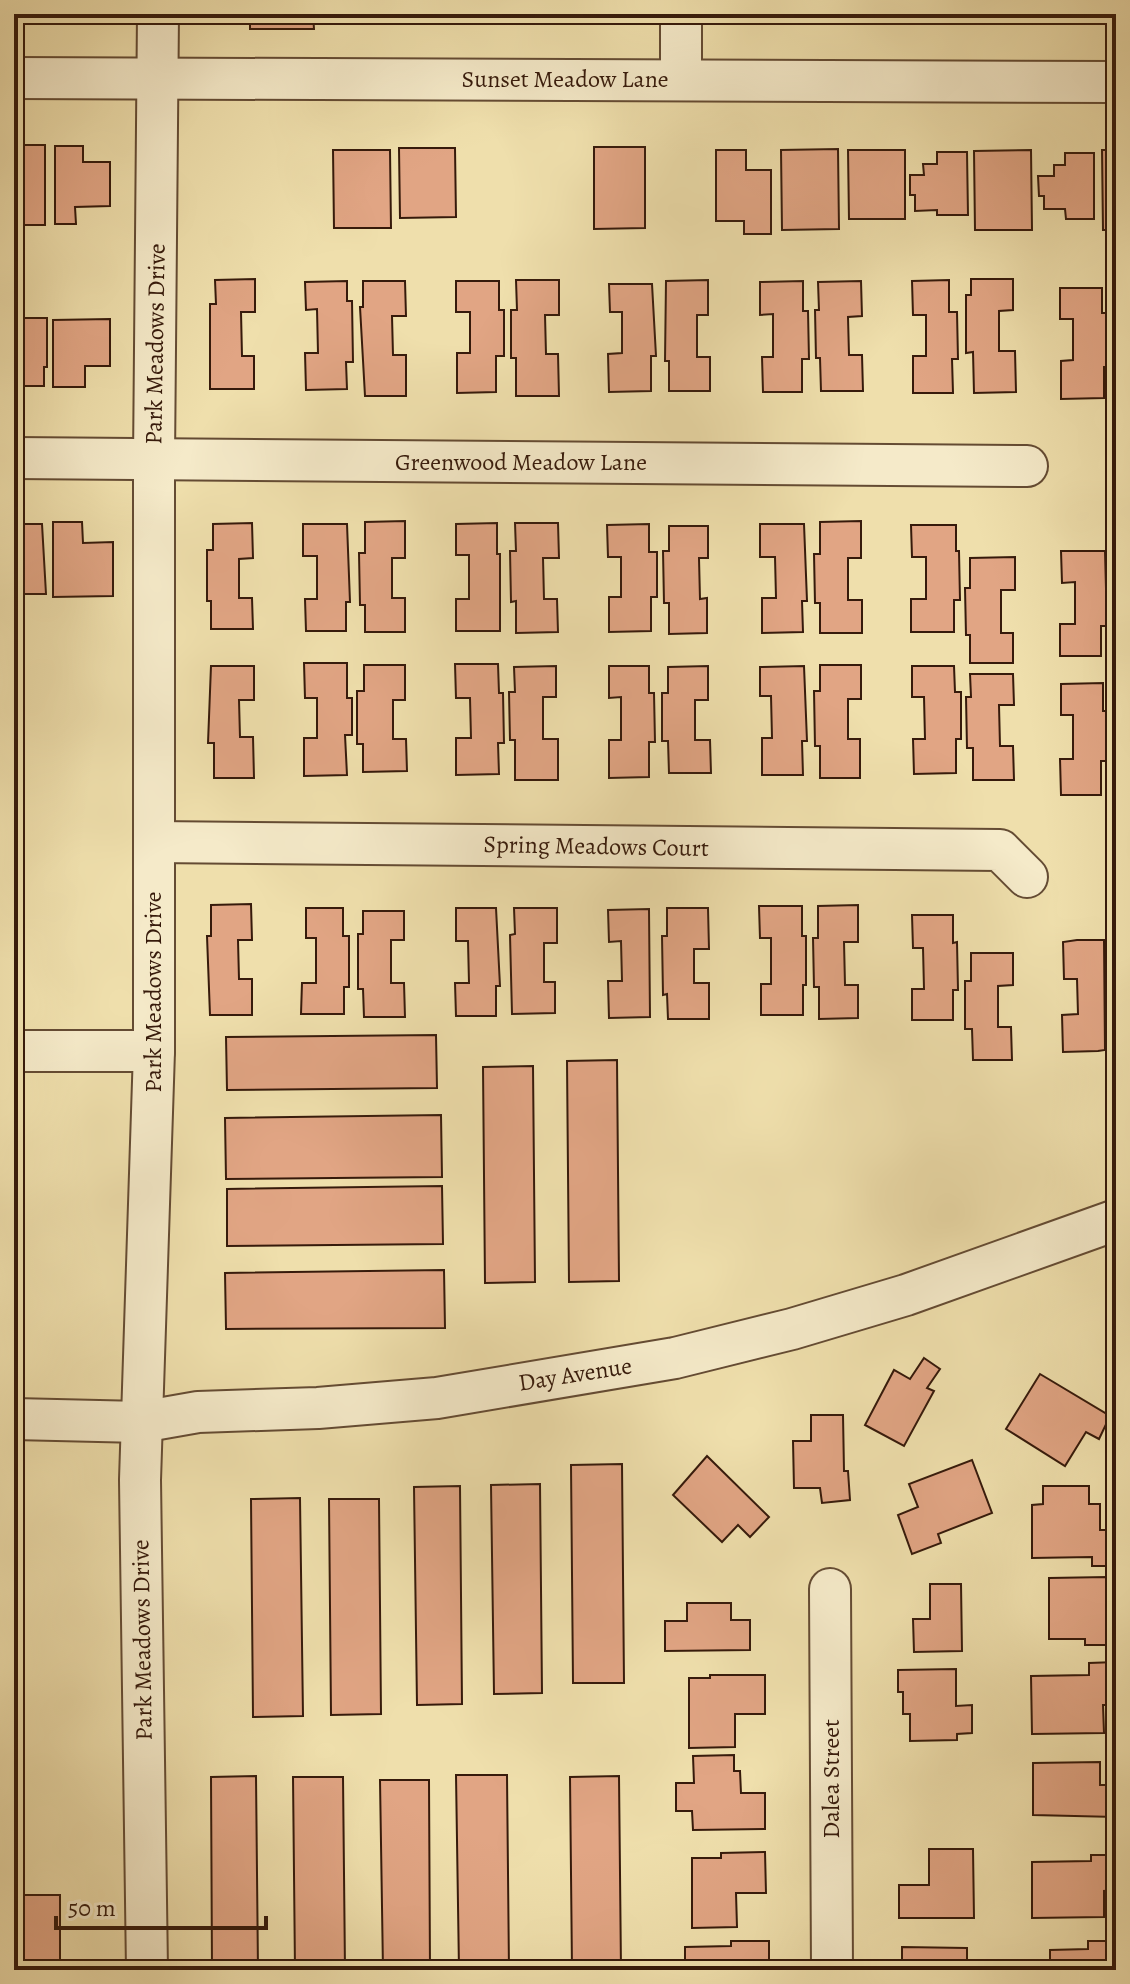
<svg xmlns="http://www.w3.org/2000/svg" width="1130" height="1984" font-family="Alegreya,serif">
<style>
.building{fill:#e1a584;stroke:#361a0b;stroke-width:2}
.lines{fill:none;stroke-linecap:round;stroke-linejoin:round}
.minor-casing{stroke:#644b33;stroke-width:44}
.minor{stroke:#f5eac9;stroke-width:40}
.labels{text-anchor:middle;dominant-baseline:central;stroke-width:7;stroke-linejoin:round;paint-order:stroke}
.street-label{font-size:24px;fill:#361a0b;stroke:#f5eac9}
</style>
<rect width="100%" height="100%" fill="#efdfac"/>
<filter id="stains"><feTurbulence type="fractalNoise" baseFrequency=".0025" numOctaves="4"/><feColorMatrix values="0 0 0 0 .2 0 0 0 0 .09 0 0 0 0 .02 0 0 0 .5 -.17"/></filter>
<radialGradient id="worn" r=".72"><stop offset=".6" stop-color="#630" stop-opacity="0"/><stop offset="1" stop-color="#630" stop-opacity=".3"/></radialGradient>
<!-- building -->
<g class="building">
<polygon points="228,14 313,14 314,29 250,29 250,16 228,16"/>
<polygon points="16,145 45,145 45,225 24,225 24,206 14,206"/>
<polygon points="55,146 83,146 83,162 110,162 110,206 75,207 76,224 55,224"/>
<polygon points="594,147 645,147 645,228 594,229"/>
<polygon points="399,148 455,148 456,217 400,218"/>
<polygon points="838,149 839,229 782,230 781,150"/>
<polygon points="333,150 390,150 391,228 334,228"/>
<polygon points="716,150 746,150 746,170 771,170 771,234 744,234 744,221 716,221"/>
<polygon points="848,150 905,150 905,219 849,219"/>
<polygon points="1031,150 1032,230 975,230 974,151"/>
<polygon points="1102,150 1116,150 1116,230 1103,230"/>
<polygon points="937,152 967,152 968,215 937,215 937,210 915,211 915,195 910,195 910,175 924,175 923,164 937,164"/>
<polygon points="1065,153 1094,153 1094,219 1066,219 1065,209 1044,209 1044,196 1039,196 1038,176 1054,176 1054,165 1065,165"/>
<polygon points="255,279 255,312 241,312 242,356 254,356 254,389 210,389 210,304 216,304 215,280"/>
<polygon points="971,279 1013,279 1013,310 999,311 999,351 1015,351 1016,392 974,393 973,352 966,353 966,295 971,295"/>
<polygon points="516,280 559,280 559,315 545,315 546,354 558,354 559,396 516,396 516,358 511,358 511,310 517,310"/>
<polygon points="708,280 708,315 697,315 697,357 710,357 710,391 669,391 669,361 665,361 666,281"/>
<polygon points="949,280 949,312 957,312 958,359 952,359 953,393 913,393 913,356 926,356 926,315 913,315 912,281"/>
<polygon points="347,281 347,301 352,301 353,362 346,362 347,389 306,390 305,353 318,353 317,309 306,310 305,282"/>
<polygon points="363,281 405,281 406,316 392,316 393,355 406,355 406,396 365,396 360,307 363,307"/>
<polygon points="456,281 499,281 499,310 504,310 504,356 496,356 496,392 457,393 457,353 470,353 470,312 456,312"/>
<polygon points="803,281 803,311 808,311 809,359 802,359 802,392 763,392 762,357 773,357 773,314 760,315 760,282"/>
<polygon points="861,281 862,316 848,317 849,355 862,355 863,391 821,391 820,358 816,358 815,310 819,310 818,282"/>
<polygon points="609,284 652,284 656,356 651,356 651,391 609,392 608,354 622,353 622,312 610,312"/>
<polygon points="1060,288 1102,288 1102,313 1110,313 1111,367 1104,367 1104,398 1061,399 1061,361 1073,360 1073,319 1060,319"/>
<polygon points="14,318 47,318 47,367 44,367 44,386 14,386"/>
<polygon points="110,319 110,366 85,366 85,387 53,387 53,320"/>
<polygon points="405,521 405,558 392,558 392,598 405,598 405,632 365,632 365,605 360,605 359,553 365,553 365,522"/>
<polygon points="861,521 861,558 848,558 848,600 862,600 862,633 820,633 820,603 815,603 814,554 820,554 820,522"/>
<polygon points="53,522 82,522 83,543 113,542 113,596 53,597"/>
<polygon points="252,523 253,558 239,559 239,598 252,598 253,629 211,629 211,601 207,601 207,550 213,550 213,524"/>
<polygon points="497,523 497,554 500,554 500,631 456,631 456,599 469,599 469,555 456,555 456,524"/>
<polygon points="515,523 558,523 559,558 543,558 544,599 557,599 558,632 516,633 516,601 511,602 510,551 516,551"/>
<polygon points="16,524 42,524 46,594 14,594"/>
<polygon points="303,524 347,524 350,602 346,602 346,631 306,631 305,599 317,599 317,556 303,556"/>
<polygon points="649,524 649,552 657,552 657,597 651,597 651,631 609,632 609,597 621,597 621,557 608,557 607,525"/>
<polygon points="760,524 804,524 807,601 802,601 803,632 762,633 762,598 776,598 775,557 760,557"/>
<polygon points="911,525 956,525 956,551 959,551 960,600 954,600 954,632 911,632 911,599 926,599 926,557 912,557"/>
<polygon points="669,526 708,526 708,558 699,558 700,599 707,598 707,633 669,634 669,603 664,603 663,551 669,551"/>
<polygon points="1061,551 1105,551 1107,626 1101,626 1101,656 1060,656 1060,624 1075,624 1075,582 1062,583"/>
<polygon points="1015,557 1015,590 1001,590 1001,633 1013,633 1013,663 970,663 970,635 966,635 965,588 970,588 970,558"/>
<polygon points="304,663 347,663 347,698 352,698 352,735 345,735 347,775 304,776 304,738 317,738 317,698 305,698"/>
<polygon points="455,664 498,664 499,693 503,693 504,743 498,743 499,774 456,775 456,738 471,738 470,698 456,698"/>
<polygon points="364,665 405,665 405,700 393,700 393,739 406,739 407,771 363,772 363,744 357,744 357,691 364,691"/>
<polygon points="820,665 861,665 861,699 848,699 848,739 860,739 860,778 820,778 820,746 815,746 814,691 820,691"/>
<polygon points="211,666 254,666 254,700 239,700 240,737 253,737 254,778 214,778 214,743 208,743"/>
<polygon points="556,666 556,697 543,697 543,739 558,739 558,780 515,780 515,740 510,740 509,692 515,692 514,667"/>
<polygon points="609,666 649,666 649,693 654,693 655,742 649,742 649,777 609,778 609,740 621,740 621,697 609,698"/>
<polygon points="708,666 708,700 695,700 695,740 710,740 711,773 669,773 668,741 662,741 662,693 668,693 668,667"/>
<polygon points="804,666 807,741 802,741 803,775 762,775 762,738 772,738 771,696 760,696 760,667"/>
<polygon points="912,666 954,666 955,692 961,692 961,739 956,739 956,773 914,774 913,739 925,739 924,697 912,697"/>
<polygon points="970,674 1013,674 1014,705 999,705 1000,746 1013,746 1014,780 973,780 973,748 967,748 966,697 971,697"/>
<polygon points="1103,683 1103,711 1108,711 1109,761 1101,761 1101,795 1061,795 1060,759 1073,759 1073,715 1061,715 1061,684"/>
<polygon points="251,904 252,940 238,940 239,979 252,979 252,1015 210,1015 207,936 211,936 211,905"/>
<polygon points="858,905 858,942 844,942 845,985 858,985 858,1018 819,1019 819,987 814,987 813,938 818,938 818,906"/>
<polygon points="759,906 802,906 802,936 806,936 806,985 803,985 803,1015 761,1015 761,984 771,984 771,938 760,938"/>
<polygon points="306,908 343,908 343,936 349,936 349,987 344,987 344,1014 301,1014 302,983 316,983 316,938 306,938"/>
<polygon points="456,908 496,908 500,986 496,986 496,1016 456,1016 455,983 469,983 468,941 456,941"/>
<polygon points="514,908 557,908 557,943 544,943 544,982 555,982 555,1013 512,1014 510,935 515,934"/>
<polygon points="667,908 708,908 709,949 694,949 694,983 709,983 709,1019 668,1019 667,994 663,995 662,936 667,936"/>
<polygon points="649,909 650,1017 609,1018 608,981 622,981 621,941 609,942 608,910"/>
<polygon points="363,911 404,911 404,940 391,940 391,983 404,983 405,1017 364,1017 363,989 358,989 358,934 363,934"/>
<polygon points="912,915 953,915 953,943 957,942 958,990 953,990 953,1020 912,1020 912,989 924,989 923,948 913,948"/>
<polygon points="1077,940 1104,940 1105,1050 1098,1051 1063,1052 1062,1015 1078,1014 1077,979 1064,979 1063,942"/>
<polygon points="971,953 1013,953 1013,985 998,986 998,1027 1011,1027 1012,1060 973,1060 972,1029 965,1029 965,981 971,981"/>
<polygon points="436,1035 437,1088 227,1090 226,1037"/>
<polygon points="617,1060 619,1281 569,1282 567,1061"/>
<polygon points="533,1066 535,1282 485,1283 483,1067"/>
<polygon points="441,1115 442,1177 226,1179 225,1118"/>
<polygon points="442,1186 443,1244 227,1246 227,1189"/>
<polygon points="444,1270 445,1328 226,1329 225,1273"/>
<polygon points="924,1358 940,1369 927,1388 934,1391 904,1446 865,1425 894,1370 910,1379"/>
<polygon points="1040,1374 1110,1416 1099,1439 1086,1432 1065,1466 1006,1429"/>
<polygon points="811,1415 843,1415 844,1471 848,1471 850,1500 822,1503 820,1488 794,1488 793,1441 811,1441"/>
<polygon points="707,1456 769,1517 750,1537 738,1525 722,1542 673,1495"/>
<polygon points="972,1460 992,1513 938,1534 941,1543 912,1554 898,1515 918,1507 909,1484"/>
<polygon points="622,1464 624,1683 573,1683 571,1465"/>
<polygon points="540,1484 542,1693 494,1694 491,1485"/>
<polygon points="460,1486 462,1704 417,1705 414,1487"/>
<polygon points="1043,1486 1089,1486 1089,1504 1100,1504 1100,1530 1116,1530 1116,1566 1092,1566 1092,1557 1032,1558 1032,1505 1043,1504"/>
<polygon points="300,1498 303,1716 253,1717 251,1499"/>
<polygon points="329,1499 379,1499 381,1714 331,1715"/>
<polygon points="1107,1577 1108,1608 1116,1608 1116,1645 1085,1645 1085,1639 1049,1639 1049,1578"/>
<polygon points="930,1584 961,1584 962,1651 914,1652 913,1619 930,1619"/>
<polygon points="687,1603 731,1603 731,1620 750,1620 750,1650 665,1651 665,1621 687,1621"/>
<polygon points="1116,1662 1116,1705 1103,1705 1104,1733 1032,1734 1031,1676 1089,1675 1089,1663"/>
<polygon points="956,1669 956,1706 972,1705 972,1733 957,1734 957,1740 910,1741 910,1714 903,1714 903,1692 898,1692 898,1670"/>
<polygon points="710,1675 765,1675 765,1714 735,1714 735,1747 689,1748 689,1678 710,1678"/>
<polygon points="734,1755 734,1771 740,1771 741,1793 765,1793 765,1829 693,1830 692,1811 676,1811 676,1783 694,1783 693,1756"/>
<polygon points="1100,1762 1100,1785 1116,1785 1116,1817 1033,1815 1033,1763"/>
<polygon points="456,1775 507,1775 509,1970 459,1970"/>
<polygon points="256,1776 258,1970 212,1970 211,1777"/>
<polygon points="619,1776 621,1970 572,1970 570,1777"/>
<polygon points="293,1777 343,1777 345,1970 295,1970"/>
<polygon points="380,1780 429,1780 430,1970 383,1970"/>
<polygon points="929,1849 973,1849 974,1918 899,1918 899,1885 929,1885"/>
<polygon points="765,1852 766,1893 736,1893 737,1927 692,1928 692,1858 721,1858 721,1853"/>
<polygon points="1091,1855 1116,1855 1116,1890 1104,1891 1104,1917 1032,1918 1032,1862 1091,1861"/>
<rect x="14" y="1895" width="46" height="75"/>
<polygon points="731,1941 769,1941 769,1970 685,1970 685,1947 731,1946"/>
<polygon points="1088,1941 1116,1941 1116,1970 1036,1970 1036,1960 1050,1960 1050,1950 1088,1949"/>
<polygon points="902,1947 967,1948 967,1970 902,1970"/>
</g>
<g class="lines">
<!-- minor casing -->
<g class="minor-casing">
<g id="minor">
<polyline points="681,14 681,79"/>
<polyline points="14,78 1116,82"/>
<polyline points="14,458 1027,466"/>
<polyline points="154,842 1000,850 1027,877"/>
<polyline points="14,1051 154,1051"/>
<polyline points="14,1419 141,1422 198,1412 318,1408 437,1398 675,1358 792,1329 906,1295 1116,1220"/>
<polyline points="830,1589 832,1970"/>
<polyline points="147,1970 140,1480 154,1051 154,460 158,14"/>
</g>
</g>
<!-- minor -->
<use href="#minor" class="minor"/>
</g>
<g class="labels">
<!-- street labels -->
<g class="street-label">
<text x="565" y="79">Sunset Meadow Lane</text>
<text transform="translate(155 344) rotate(-89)">Park Meadows Drive</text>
<text x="521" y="462">Greenwood Meadow Lane</text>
<text transform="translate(596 846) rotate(1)">Spring Meadows Court</text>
<text transform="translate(153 992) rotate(-90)">Park Meadows Drive</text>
<text transform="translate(575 1374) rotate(-9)">Day Avenue</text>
<text transform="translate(142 1640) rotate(-91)">Park Meadows Drive</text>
<text transform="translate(831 1779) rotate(-90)">Dalea Street</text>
</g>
</g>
<!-- margin -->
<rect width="1130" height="1984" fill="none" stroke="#efdfac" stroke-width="48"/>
<rect x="16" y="16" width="1098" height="1952" fill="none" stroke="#361a0b" stroke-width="4"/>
<rect x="24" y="24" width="1082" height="1936" fill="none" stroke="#361a0b" stroke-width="2"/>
<!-- scale -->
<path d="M56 1916v12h210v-12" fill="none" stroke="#361a0b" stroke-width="4"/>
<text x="68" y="1916" font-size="24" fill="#361a0b" stroke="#f5eac9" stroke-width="6" paint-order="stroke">50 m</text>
<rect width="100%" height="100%" filter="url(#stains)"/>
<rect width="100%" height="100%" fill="url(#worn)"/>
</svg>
